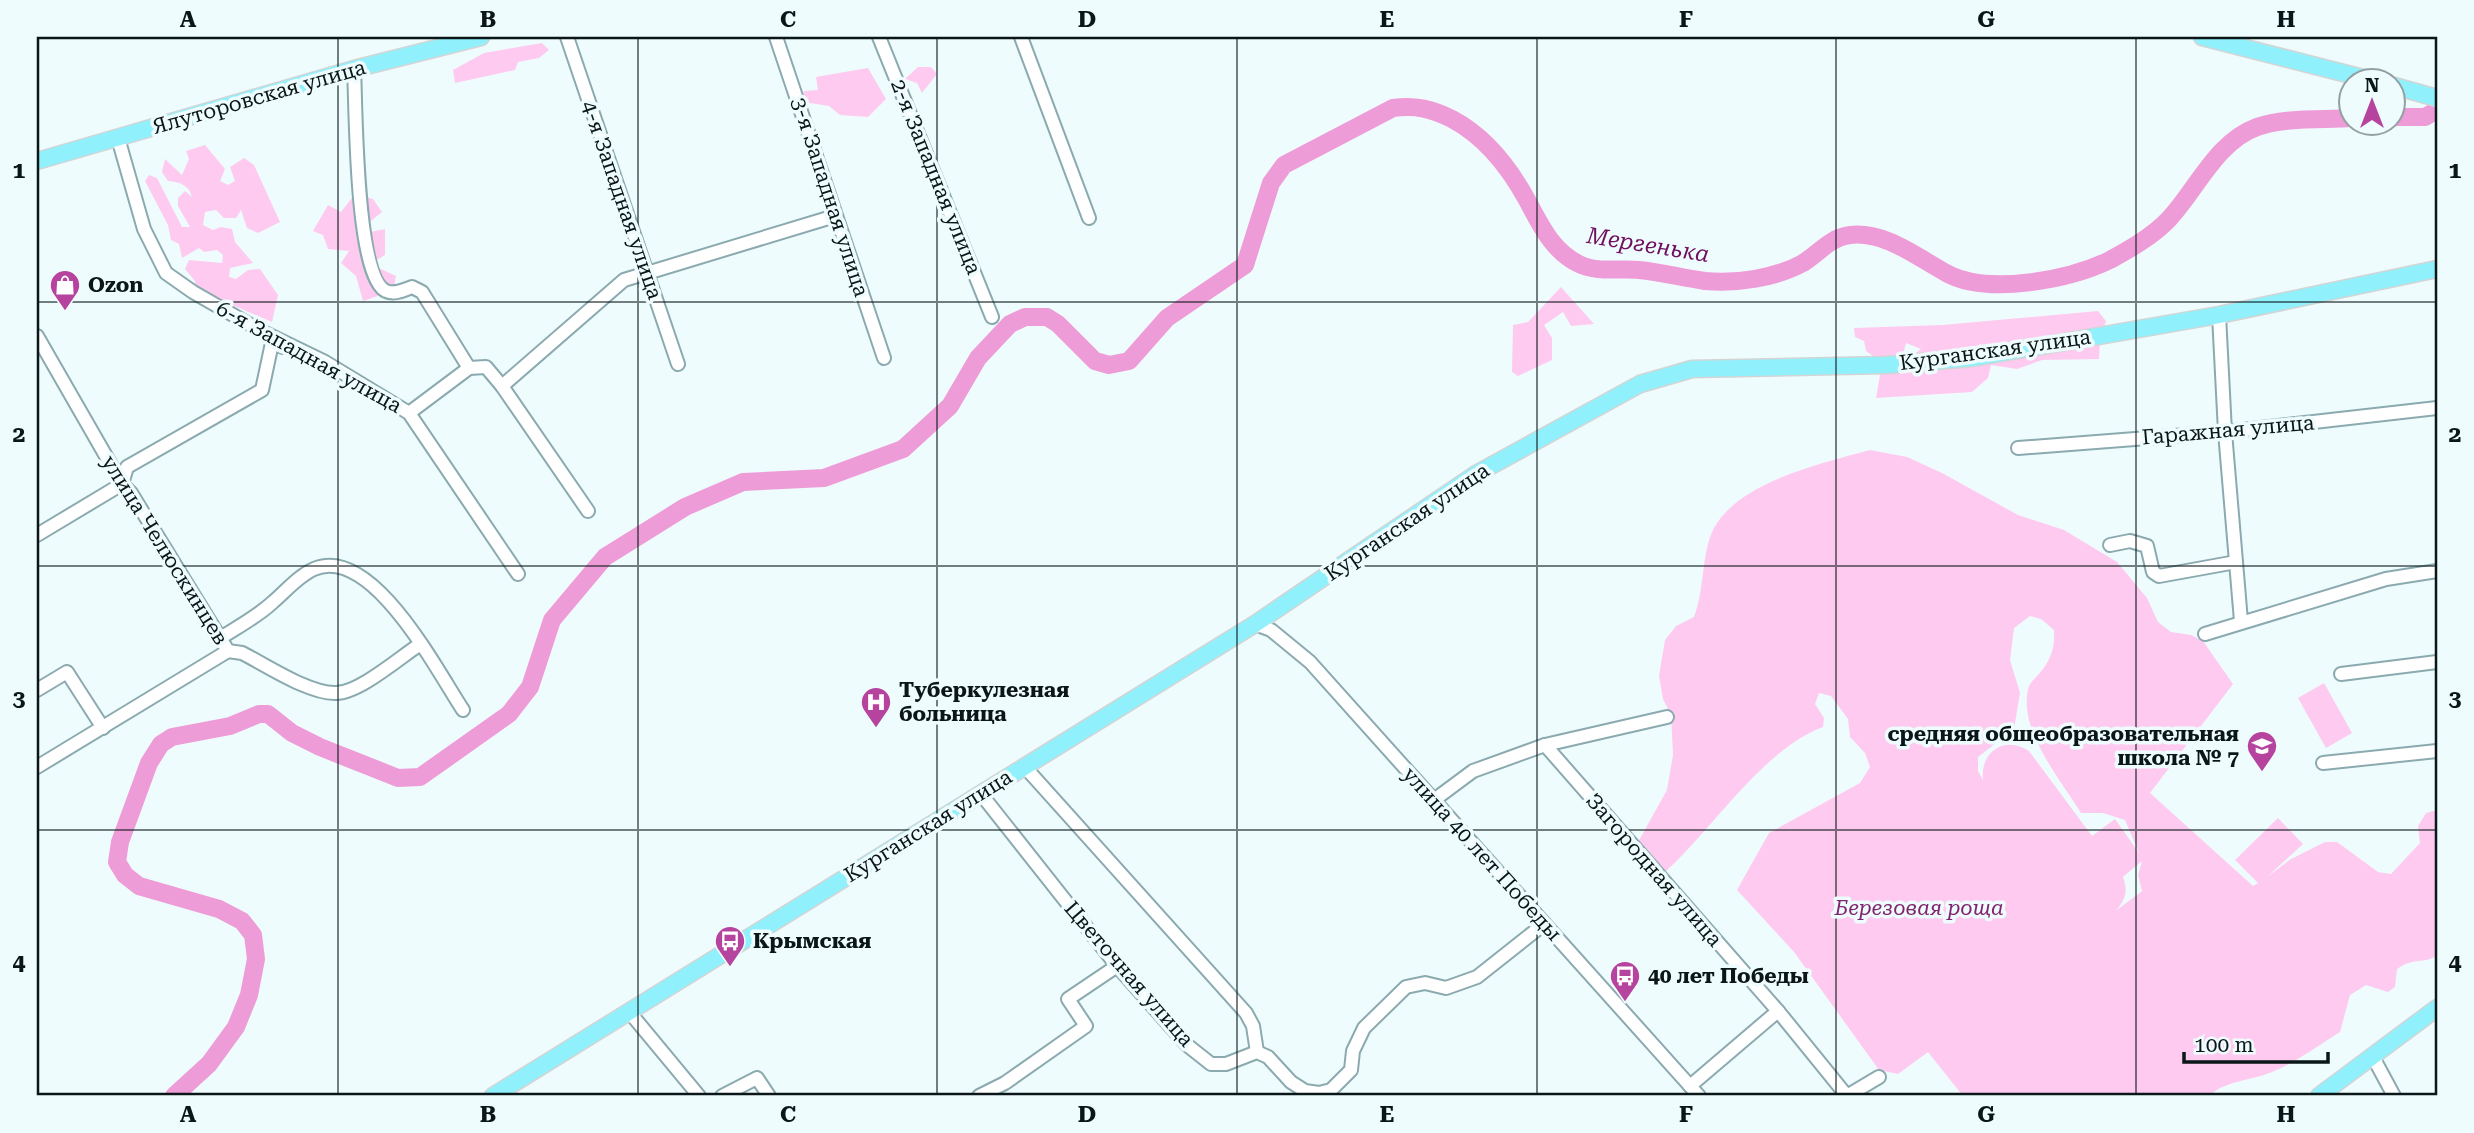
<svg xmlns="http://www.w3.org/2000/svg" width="2474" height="1133" font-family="'Roboto Serif',serif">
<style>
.green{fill:#fecaef;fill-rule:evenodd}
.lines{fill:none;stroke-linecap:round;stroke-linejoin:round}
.river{stroke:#ee9cd7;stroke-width:18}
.minor-casing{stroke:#8baaaf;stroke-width:16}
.major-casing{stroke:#d3d5d5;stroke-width:19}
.minor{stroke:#fff;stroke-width:12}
.major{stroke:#90f1fd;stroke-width:16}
.grid{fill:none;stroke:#0a1617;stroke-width:2;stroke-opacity:0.55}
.labels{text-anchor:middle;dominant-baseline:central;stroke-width:7;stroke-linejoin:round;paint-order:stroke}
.street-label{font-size:21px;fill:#0a1617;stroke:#effcfe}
.poi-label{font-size:21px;font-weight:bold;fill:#0a1617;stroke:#effcfe;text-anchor:start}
.park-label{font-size:21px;font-style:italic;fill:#82246e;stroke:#effcfe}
.water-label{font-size:23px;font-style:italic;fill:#700f5e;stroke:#effcfe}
.neatline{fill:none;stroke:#0a1617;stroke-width:2.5}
.grid-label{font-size:23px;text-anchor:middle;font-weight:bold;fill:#0a1617}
</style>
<rect width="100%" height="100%" fill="#effcfe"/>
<!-- green -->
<g class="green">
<polygon points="542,43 549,50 539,58 518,62 515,70 455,83 453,70 484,53"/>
<polygon points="918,67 931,67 937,74 922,93 917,83 905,79"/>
<polygon points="868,68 886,99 868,117 840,115 829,106 803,102 804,91 818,90 816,77"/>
<path d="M205 145 225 169 220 181 228 185 235 181 230 167 244 158 254 165 280 222 258 233 247 228 241 210 236 218H224L216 210 205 212 203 225 213 230 221 227 232 229 235 242 253 263 230 268 229 277 236 279 248 270 260 269 278 295 272 322 195 289V281L185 269 189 260 222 263 223 255 217 250 204 252 199 248 182 258 179 244 171 240 168 225 145 181 149 175 157 178 182 227H190L178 206V198L185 191 192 197C189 185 180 182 168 181L162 172 165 159 182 175 189 159 186 151Z"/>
<polygon points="355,194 373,199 382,212 367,224 370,232 385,229 385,255 370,264 396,276 393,291 363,301 356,276 341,263 349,251 328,249 323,235 313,231 328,205 341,212"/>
<polygon points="1561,287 1594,324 1571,326 1563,312 1544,325 1552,338 1552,360 1518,376 1512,372 1513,325 1528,322"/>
<polygon points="2098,311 2106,321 2100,340 2099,359 2042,360 2017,369 1991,365 1988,378 1972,392 1876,398 1881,369 1894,369 1921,349 1906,343 1903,355 1886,365 1866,351 1864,341 1855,337 1854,328 1942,325"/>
<path d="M1870 450 1907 457 1942 473 2018 515 2064 530 2117 562 2147 598 2158 622 2171 632 2191 635 2203 641 2233 684 2150 793 2253 886 2258 883 2235 860 2278 818 2303 844 2267 877 2291 859 2325 842H2337L2378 872 2391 874 2420 843 2418 826 2426 813 2437 810V956C2422 964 2415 957 2397 969L2395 987 2388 992 2366 985 2350 995 2340 1032C2318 1046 2296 1062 2272 1072 2251 1081 2226 1080 2209 1096H1963L1928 1052 1898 1074 1879 1070 1794 952 1737 890 1769 833 1860 783 1870 767 1865 753 1850 737 1848 719 1831 696 1819 693 1815 704 1824 718 1823 727C1763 749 1712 830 1664 873L1638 842 1667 790 1673 755 1671 715 1663 699 1659 676 1665 640 1676 626 1694 617C1705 589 1701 553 1714 528 1739 482 1822 463 1870 450ZM2030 616 2041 619 2054 630C2055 648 2051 660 2039 674 2036 677 2031 682 2029 686 2016 728 2061 780 2081 813H2103L2125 820 2139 853 2115 819 2092 836 2029 751C2004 735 1980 752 1983 780L1978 771V757L2014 729 2020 693 2010 660 2014 628ZM2142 861 2138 875 2142 891 2117 910C2126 898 2128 891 2123 877Z"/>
<polygon points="2324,683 2352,733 2326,748 2298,698"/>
</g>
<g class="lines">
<!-- river -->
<g class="river">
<polyline points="2394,117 2425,117 2437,110"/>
<path d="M174 1096 209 1064 236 1027 249 995 256 959 253 935 242 921 219 909 139 886 125 875 117 862 120 842 149 763 161 744 172 737 230 726 259 714H268L292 733 320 747 398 778 420 777 509 714 530 687 552 620 605 557 685 507 743 482 824 478 903 449 950 406 978 358 1010 324 1025 317H1047L1058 324 1095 361 1109 365 1129 361 1167 318 1245 265 1271 183 1284 165 1393 108C1416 105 1432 109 1452 119 1486 137 1509 167 1527 200 1540 224 1552 251 1579 264 1597 273 1619 268 1639 270 1661 272 1683 278 1705 281 1736 284 1776 278 1803 263 1819 253 1831 237 1850 235 1886 231 1918 258 1948 274 1989 295 2069 280 2110 260 2130 249 2153 236 2169 219 2197 189 2216 142 2257 127 2285 117 2322 120 2352 118"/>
</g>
<!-- minor casing -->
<g class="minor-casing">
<g id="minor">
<polyline points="567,37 678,364"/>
<polyline points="776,37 884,358"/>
<polyline points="879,37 992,317"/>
<polyline points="1021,37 1089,218"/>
<path d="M354 69C356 105 355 277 386 291 394 295 404 290 412 287L422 292 469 368 486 367 502 386 588 511"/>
<polyline points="118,138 144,229 166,273 193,292 261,331 325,362 409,413 518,574"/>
<polyline points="2219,315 2225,432 2241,621"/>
<path d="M37 336 122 484 131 493 228 651 242 653C266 665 309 694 336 693 359 693 399 658 419 645"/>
<polyline points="502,386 624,280 835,216"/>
<polyline points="409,413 469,368"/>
<polyline points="2018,448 2225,432 2437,408"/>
<polyline points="37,535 122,484 127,467 262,390 272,343 283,347"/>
<polyline points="2110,545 2130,541 2147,546 2153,572 2159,576 2236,562"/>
<polyline points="1255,624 1271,630 1310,662 1699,1096"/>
<polyline points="2205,634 2386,579 2437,571"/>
<path d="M220 638C238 627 257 617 273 602 286 591 298 576 314 569 372 544 437 671 463 710"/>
<polyline points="2341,674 2437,662"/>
<polyline points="37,690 67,672 103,728"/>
<polyline points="1545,745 1778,1011 1847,1096 1879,1077"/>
<polyline points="2323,763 2437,751"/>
<polyline points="1024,766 1246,1013 1253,1026 1257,1052"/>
<polyline points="37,767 228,651"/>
<polyline points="981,794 1117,966 1187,1045 1211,1064 1226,1064 1257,1052 1268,1057 1291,1082 1305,1091 1319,1093 1331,1090 1351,1070 1353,1051 1364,1028 1406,987 1425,983 1446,988 1477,977 1544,924"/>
<polyline points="1434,800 1473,771 1545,745 1667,717"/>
<polyline points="631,1014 699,1096"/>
<polyline points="2373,1057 2394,1096"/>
<polyline points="1690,1086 1778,1011"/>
<polyline points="722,1096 757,1078 769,1096"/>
<polyline points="979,1096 1005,1083 1086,1026 1068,999 1117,966"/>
</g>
</g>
<!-- major casing -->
<g class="major-casing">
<g id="major">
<polyline points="2202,37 2371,80"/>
<polyline points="2394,86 2437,98"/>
<polyline points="37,161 354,69 481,37"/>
<polyline points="493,1096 1255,624 1476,474 1640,384 1692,369 1886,365 1972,358 2219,315 2437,269"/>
<polyline points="2319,1096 2437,1008"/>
</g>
</g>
<!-- minor -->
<use href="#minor" class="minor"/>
<!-- major -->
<use href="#major" class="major"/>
</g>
<!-- grid -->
<path class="grid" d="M338 37V1096M638 37V1096M937 37V1096M1237 37V1096M1537 37V1096M1836 37V1096M2136 37V1096M37 302H2437M37 566H2437M37 830H2437"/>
<!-- icons -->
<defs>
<g id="shop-pin" transform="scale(1.575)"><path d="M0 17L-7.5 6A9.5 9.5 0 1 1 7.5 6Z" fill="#b6439d" stroke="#effcfe"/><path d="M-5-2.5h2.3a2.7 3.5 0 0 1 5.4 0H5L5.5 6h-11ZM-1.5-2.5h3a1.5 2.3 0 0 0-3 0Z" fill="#fff"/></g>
<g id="hospital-pin" transform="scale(1.575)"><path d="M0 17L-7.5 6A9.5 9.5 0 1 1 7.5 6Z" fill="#b6439d" stroke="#effcfe"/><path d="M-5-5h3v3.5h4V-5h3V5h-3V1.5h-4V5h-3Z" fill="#fff"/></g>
<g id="school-pin" transform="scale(1.575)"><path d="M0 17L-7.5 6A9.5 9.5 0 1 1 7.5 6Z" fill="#b6439d" stroke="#effcfe"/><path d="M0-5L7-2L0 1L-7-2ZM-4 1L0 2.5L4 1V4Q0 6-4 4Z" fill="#fff"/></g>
<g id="bus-pin" transform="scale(1.575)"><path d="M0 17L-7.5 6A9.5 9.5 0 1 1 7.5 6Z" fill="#b6439d" stroke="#effcfe"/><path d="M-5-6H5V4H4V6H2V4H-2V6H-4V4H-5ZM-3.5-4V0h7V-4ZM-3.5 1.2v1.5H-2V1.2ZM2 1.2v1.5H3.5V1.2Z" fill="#fff"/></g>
</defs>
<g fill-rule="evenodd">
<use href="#shop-pin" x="65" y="285"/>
<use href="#hospital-pin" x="876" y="702"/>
<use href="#school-pin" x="2262" y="746"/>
<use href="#bus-pin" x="730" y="941"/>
<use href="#bus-pin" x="1625" y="976"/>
</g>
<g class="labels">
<!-- street labels -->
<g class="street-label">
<text transform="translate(259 97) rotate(-16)">Ялуторовская улица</text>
<text transform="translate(936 177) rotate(68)">2-я Западная улица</text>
<text transform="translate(830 197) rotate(72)">3-я Западная улица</text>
<text transform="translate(622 200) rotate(71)">4-я Западная улица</text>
<text transform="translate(1995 350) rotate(-8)">Курганская улица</text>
<text transform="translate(309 357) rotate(29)">6-я Западная улица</text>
<text transform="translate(2228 430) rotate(-5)">Гаражная улица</text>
<text transform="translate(1407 522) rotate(-34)">Курганская улица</text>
<text transform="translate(165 550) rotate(58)">улица Челюскинцев</text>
<text transform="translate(928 826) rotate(-32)">Курганская улица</text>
<text transform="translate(1482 854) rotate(48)">улица 40 лет Победы</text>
<text transform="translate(1654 870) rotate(49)">Загородная улица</text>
<text transform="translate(1129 974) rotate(49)">Цветочная улица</text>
</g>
<!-- poi labels -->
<g class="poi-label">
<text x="88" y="285">Ozon</text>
<text x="899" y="690">Туберкулезная<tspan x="899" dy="24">больница</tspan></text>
<text x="2239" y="734" text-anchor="end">средняя общеобразовательная<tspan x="2239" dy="24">школа № 7</tspan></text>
<text x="753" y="941">Крымская</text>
<text x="1648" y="976">40 лет Победы</text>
</g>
<!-- park labels -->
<g class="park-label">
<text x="1919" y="908">Березовая роща</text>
</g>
<!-- water labels -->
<g class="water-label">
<text transform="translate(1648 245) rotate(9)">Мергенька</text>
</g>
</g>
<!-- border -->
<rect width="2474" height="1133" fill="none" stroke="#effcfe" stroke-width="77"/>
<!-- north arrow -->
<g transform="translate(2372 102)"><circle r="33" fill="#effcfe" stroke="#93a0a2" stroke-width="2"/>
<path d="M0-5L12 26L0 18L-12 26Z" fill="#b6439d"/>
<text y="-10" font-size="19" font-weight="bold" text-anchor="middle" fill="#0a1617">N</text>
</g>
<!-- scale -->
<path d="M2184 1052v10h144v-10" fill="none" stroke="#0a1617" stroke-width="3.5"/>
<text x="2194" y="1052" font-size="21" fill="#0a1617" stroke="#effcfe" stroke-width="5" paint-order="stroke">100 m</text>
<rect x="38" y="38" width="2398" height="1056" class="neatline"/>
<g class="grid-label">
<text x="188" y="27">A</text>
<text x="488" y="27">B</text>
<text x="788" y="27">C</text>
<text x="1087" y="27">D</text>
<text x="1387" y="27">E</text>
<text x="1686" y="27">F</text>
<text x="1986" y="27">G</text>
<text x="2286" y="27">H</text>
<text x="19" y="178">1</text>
<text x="2455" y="178">1</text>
<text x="19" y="442">2</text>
<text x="2455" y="442">2</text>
<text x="19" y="706">3</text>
<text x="2455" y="706">3</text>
<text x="19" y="970">4</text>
<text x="2455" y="970">4</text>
<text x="188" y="1122">A</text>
<text x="488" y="1122">B</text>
<text x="788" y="1122">C</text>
<text x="1087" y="1122">D</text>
<text x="1387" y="1122">E</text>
<text x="1686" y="1122">F</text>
<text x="1986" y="1122">G</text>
<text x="2286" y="1122">H</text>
</g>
</svg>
